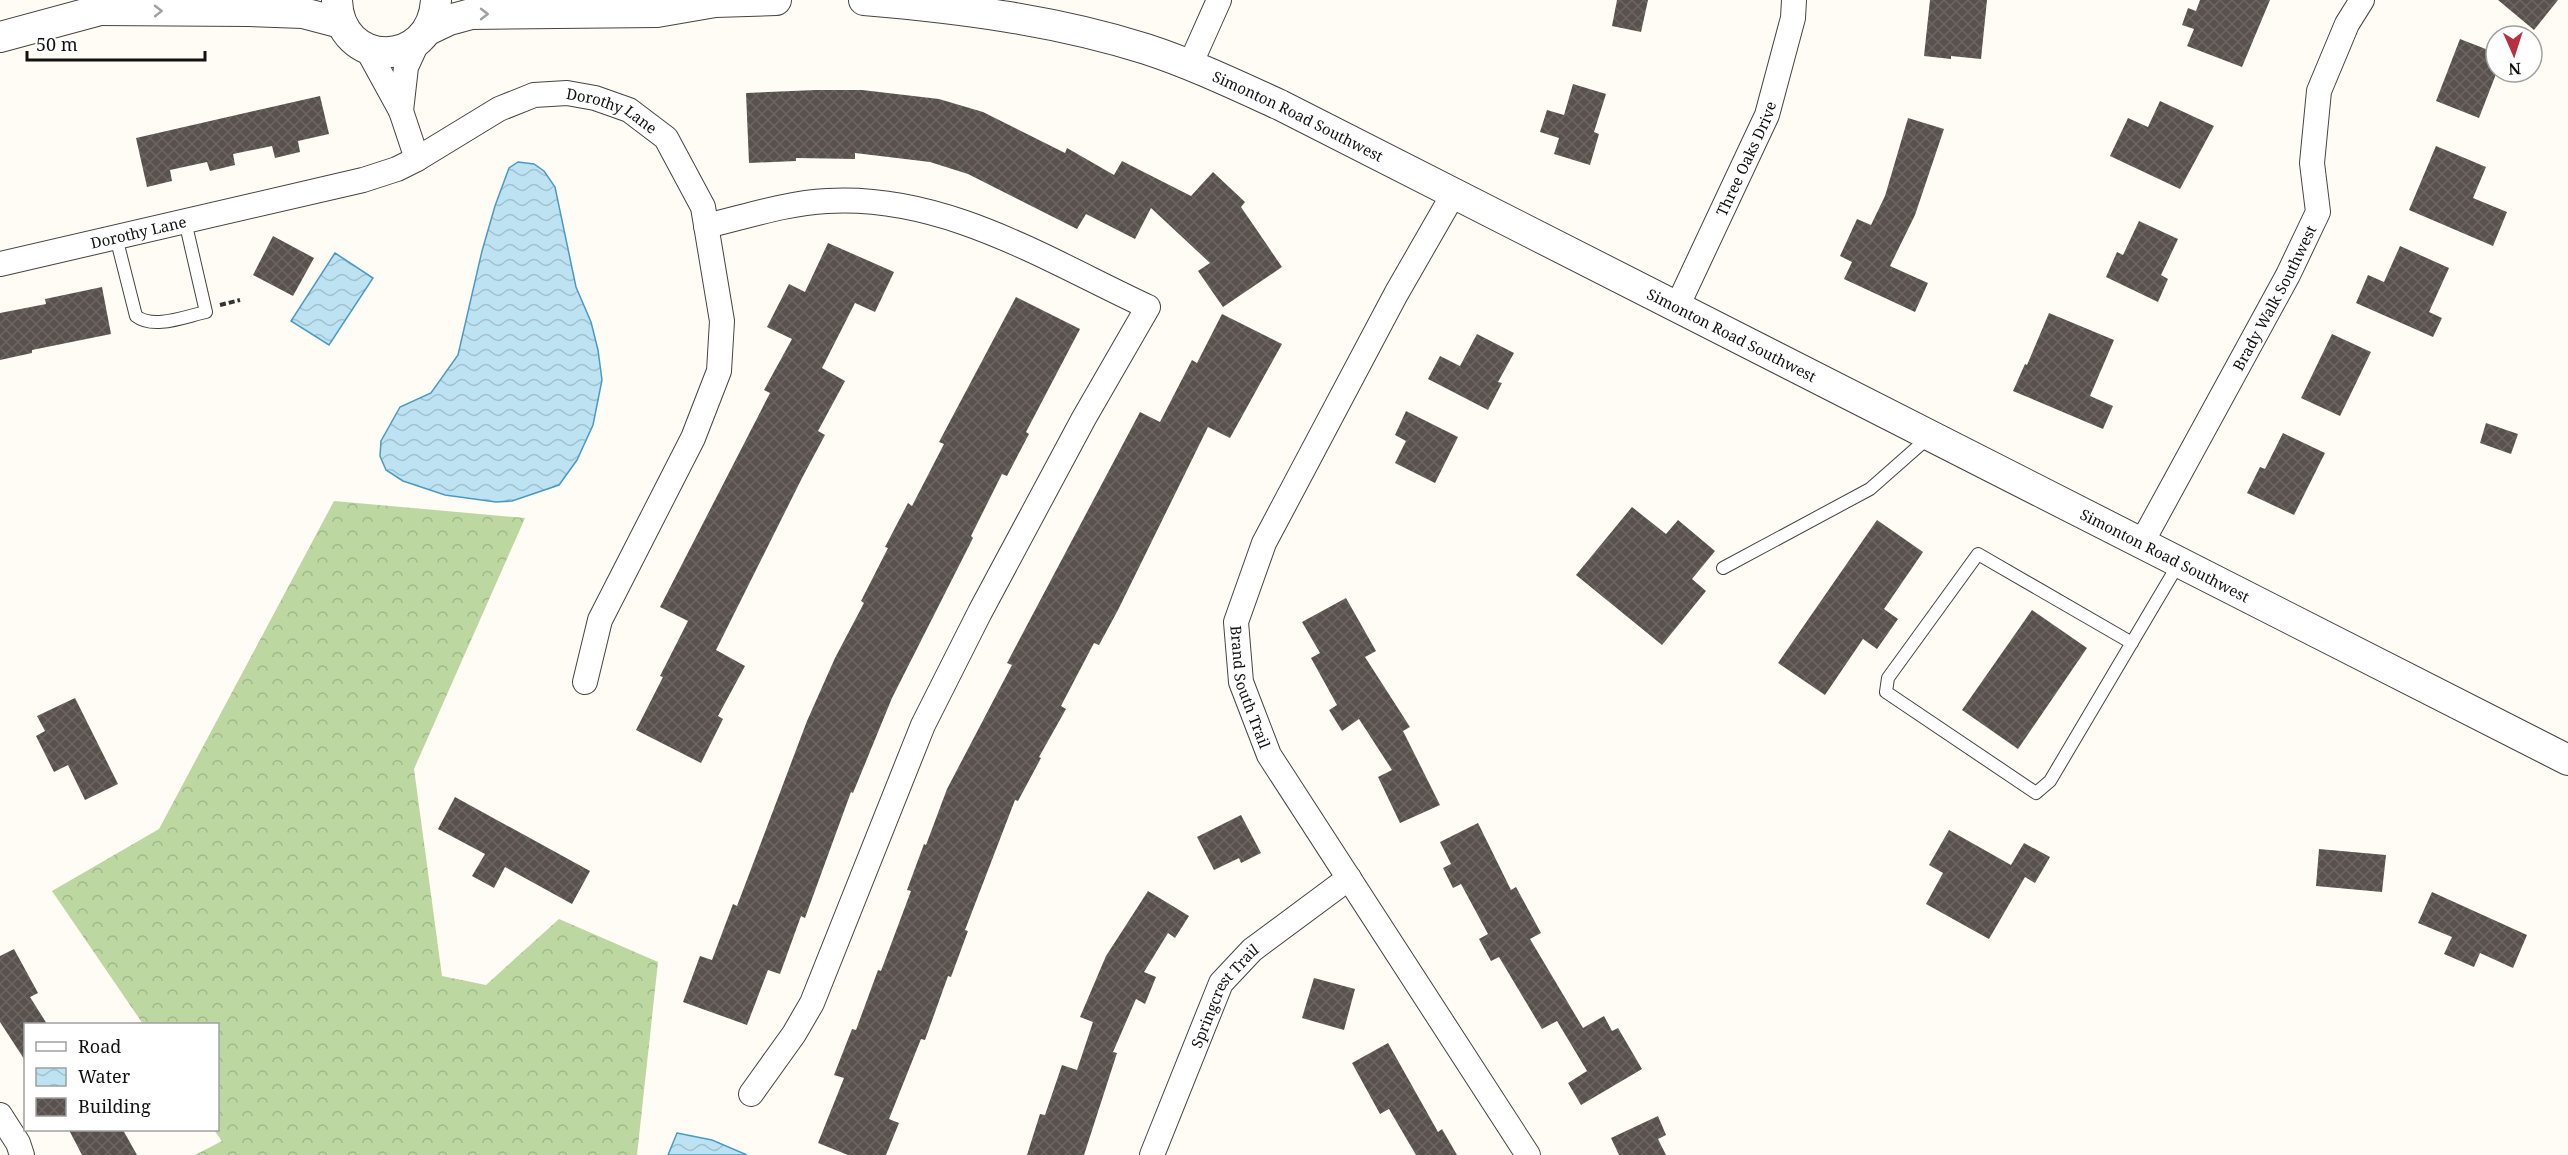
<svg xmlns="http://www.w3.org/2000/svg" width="2568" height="1155" font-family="'Noto Serif',serif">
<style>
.forest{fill:url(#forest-crowns)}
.water{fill:url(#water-waves);stroke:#499bc4;stroke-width:1.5}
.building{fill:url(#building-cross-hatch)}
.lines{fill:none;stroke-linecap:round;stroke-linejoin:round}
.service-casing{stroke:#444;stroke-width:14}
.minor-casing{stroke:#444;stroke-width:26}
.tertiary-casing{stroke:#444;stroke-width:32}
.path{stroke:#333;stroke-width:4;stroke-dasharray:6 3;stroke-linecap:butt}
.service{stroke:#fff;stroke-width:12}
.minor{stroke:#fff;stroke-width:24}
.tertiary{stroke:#fff;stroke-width:30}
.oneway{stroke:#a0a0a0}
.labels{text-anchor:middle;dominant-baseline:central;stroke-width:6;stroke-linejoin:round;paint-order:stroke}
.street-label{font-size:15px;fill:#111;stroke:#fff}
</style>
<defs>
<pattern id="forest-crowns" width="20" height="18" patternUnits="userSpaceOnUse" patternTransform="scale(1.5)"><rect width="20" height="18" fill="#bcd7a0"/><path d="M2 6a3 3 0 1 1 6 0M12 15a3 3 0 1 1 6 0" fill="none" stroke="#a1b889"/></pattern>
<pattern id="water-waves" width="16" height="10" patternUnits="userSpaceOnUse" patternTransform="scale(1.5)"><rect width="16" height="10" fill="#bde2f2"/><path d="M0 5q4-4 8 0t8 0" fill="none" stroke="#a1c1ce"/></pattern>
<pattern id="building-cross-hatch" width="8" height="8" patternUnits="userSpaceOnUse" patternTransform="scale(1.5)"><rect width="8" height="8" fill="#59514e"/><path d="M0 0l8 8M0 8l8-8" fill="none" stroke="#6c6663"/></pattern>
</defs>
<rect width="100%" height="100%" fill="#fefcf5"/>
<!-- forest -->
<polygon class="forest" points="334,501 525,518 414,769 442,976 486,985 559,919 658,962 637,1155 195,1155 222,1141 214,1130 218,1130 218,1024 143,1024 52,891 159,829"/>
<!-- water -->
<g class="water">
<polygon points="518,162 534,164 544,171 555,187 576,287 591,322 598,350 602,380 593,425 577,460 559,485 512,501 496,502 445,495 403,481 386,470 380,456 381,441 400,407 431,393 458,355 482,251 495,206 509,168"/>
<polygon points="335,253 373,278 329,345 291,321"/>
<polygon points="677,1133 712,1140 747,1155 668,1155"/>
</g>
<!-- building -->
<g class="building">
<polygon points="1617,0 1648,0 1641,32 1612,26"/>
<polygon points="1930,0 1987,0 1981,59 1951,56 1951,59 1924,56"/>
<polygon points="2200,0 2270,0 2242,67 2187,46 2194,29 2182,25 2188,8 2196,11"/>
<polygon points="2498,0 2558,0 2534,30"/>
<polygon points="2460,39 2496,53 2496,74 2479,118 2436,101"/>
<polygon points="1573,84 1606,94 1594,132 1599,134 1590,165 1554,154 1559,138 1540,132 1547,110 1564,115"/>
<polygon points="816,90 862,90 939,99 983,112 1065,153 1067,148 1114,175 1122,161 1191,196 1213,172 1245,202 1241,207 1282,267 1223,307 1198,271 1210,263 1151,208 1135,239 1086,214 1077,229 968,174 930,162 855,153 855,159 796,158 796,161 749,163 746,93"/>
<polygon points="320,96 329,134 298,141 300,152 275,158 272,146 233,154 235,165 210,171 207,162 170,170 172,181 147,187 136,138"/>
<polygon points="2160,101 2214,126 2180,189 2110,156 2128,118 2148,127"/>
<polygon points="1908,118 1944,129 1915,215 1890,266 1928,283 1915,312 1844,279 1852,262 1840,256 1857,219 1871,225 1885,196"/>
<polygon points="2436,146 2486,167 2473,198 2507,212 2493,246 2409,210"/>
<polygon points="2139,221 2178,239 2161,275 2168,279 2158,302 2106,277 2117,252 2123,255"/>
<polygon points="273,236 314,258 293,296 253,275"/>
<polygon points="828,243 894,272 875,312 855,303 822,368 845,381 818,431 825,435 802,478 716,650 745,666 718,716 723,719 701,763 636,730 663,677 660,676 688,621 660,607 770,393 764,390 792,339 767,327 789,284 805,292"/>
<polygon points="2400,246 2449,268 2429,312 2442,318 2433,337 2356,303 2368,275 2384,282"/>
<polygon points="102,287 111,334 32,350 32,353 0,360 0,313 46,304 45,299"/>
<polygon points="1016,297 1080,329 1026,432 1029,434 1007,476 1002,474 971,536 973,538 892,698 853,793 851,792 805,918 801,916 780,974 768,970 747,1025 683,1002 700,956 712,960 733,904 737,906 807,721 835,658 864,603 861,601 888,548 885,547 908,503 912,506 944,444 939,442"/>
<polygon points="2049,313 2114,340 2090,396 2113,406 2103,429 2013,391 2025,364 2027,365"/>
<polygon points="1222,314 1282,344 1230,438 1208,427 1118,610 1099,645 1094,643 1061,706 1066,709 1039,757 1041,758 1018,801 1015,800 965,930 968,931 951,977 948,976 925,1040 921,1039 889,1119 899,1123 886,1155 848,1155 818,1143 844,1078 834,1075 852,1029 856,1030 878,970 881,971 911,891 907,890 924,844 926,845 947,789 1012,665 1007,663 1140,412 1160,422 1192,360 1197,363"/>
<polygon points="1477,334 1514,353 1498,382 1502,383 1488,410 1428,379 1440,356 1460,366"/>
<polygon points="2332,334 2371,352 2340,416 2301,398"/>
<polygon points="1406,411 1458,437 1435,483 1395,463 1406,441 1395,435"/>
<polygon points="2486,423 2518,434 2511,454 2480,443"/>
<polygon points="2283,433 2325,453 2294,515 2247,493 2260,467 2265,469"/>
<polygon points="1632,507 1666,534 1678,520 1715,551 1692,579 1706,591 1662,645 1576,575"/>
<polygon points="1877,520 1923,552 1884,609 1898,619 1877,649 1863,639 1825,695 1778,663"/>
<polygon points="1346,598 1376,651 1365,657 1410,727 1403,731 1440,805 1400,823 1378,777 1392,770 1359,719 1342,731 1329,710 1337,705 1311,658 1320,653 1302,622"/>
<polygon points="2032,610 2087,648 2018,749 1962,710"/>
<polygon points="75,698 118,784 85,800 68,765 54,772 36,736 45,731 37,716"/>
<polygon points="455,797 590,871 572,904 505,867 494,888 472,876 485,854 438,829"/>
<polygon points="1241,815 1261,853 1241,863 1239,858 1214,870 1197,837"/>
<polygon points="1478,823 1511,890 1516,887 1541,933 1530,939 1583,1028 1604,1016 1612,1031 1618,1028 1642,1069 1581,1105 1568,1083 1587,1071 1557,1021 1542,1029 1499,957 1491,961 1479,939 1488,934 1461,884 1453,888 1443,868 1451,864 1440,842"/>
<polygon points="1949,830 2011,865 2024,843 2050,857 2035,883 2025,877 1989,939 1926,904 1943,873 1929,865"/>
<polygon points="2319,849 2386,855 2382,892 2316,886"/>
<polygon points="1148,891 1189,916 1175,938 1168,933 1144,972 1156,977 1145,1004 1136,999 1113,1052 1117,1053 1084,1155 1027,1155 1040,1114 1045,1115 1062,1065 1077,1070 1093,1022 1080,1017 1106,956"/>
<polygon points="2432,892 2527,935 2513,968 2480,953 2474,967 2444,954 2452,937 2418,923"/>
<polygon points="14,949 38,993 30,997 47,1024 26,1024 26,1062 0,1022 0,956"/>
<polygon points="1314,978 1355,989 1344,1030 1302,1018"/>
<polygon points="1388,1043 1438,1132 1442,1129 1457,1155 1416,1155 1389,1109 1380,1114 1352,1063"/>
<polygon points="1658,1116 1666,1135 1658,1139 1666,1155 1619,1155 1611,1138"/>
<polygon points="69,1130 123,1130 137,1155 82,1155"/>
</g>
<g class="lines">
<!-- service casing -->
<g class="service-casing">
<g id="service">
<path d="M116 237 136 316C154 330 186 316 206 312L185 221"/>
<polyline points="1723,568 1870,489 1929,437"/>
<polyline points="2132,643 1978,554 1888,678 1886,692 2036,793 2050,781 2179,563"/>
</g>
</g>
<!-- minor casing -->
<g class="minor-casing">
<g id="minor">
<polyline points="367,49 401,111 417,159"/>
<polyline points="1190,65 1219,0"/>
<polyline points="401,111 406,67 417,43"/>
<path id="s1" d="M1454 193 1396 294 1264 543 1236 622 1241 682 1269 755 1528 1155"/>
<path d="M706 226C745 217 786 203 827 201 944 194 1045 259 1148 307L1084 418 980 612 923 725 812 1003 794 1034 751 1094"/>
<path id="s2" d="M0 264 363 180 397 169 417 159 499 109 534 95 567 93 595 98 629 110 666 138 703 207 722 321 719 371 693 438 600 620 585 682"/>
<path id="s3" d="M1676 309 1767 115 1793 18 1794 0"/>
<path id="s4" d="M2141 544 2288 275 2318 212 2312 163 2319 91 2347 24 2362 0"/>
<polyline points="0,1115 18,1143 22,1155"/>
<path id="s5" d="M1152 1155 1221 983 1252 950 1349 878"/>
</g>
</g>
<!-- tertiary casing -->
<g class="tertiary-casing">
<g id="tertiary">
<path d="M337 0C339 69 432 70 436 0"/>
<path id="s6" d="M864 0C959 8 1054 20 1146 49 1192 64 1236 85 1280 105L2568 760"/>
<polyline points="100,10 249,11 303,13 341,23"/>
<polyline points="428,30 449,20 471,14 657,12 715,2 776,0"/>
<polyline points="0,37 100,10 118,2"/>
</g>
</g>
<!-- path -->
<polyline class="path" points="220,305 240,300"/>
<!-- service -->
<use href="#service" class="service"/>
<!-- minor -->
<use href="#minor" class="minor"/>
<!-- tertiary -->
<use href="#tertiary" class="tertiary"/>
</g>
<!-- one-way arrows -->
<defs><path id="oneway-chevron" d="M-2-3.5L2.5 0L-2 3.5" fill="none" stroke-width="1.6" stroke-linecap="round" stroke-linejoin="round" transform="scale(1.5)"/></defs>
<g class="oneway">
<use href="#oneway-chevron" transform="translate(158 11) rotate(-1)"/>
<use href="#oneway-chevron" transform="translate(484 14)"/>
</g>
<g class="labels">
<!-- street labels -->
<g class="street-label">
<text stroke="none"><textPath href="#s2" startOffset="646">Dorothy Lane</textPath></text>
<text stroke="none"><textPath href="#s6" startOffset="453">Simonton Road Southwest</textPath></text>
<text stroke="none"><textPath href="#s3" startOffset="166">Three Oaks Drive</textPath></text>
<text stroke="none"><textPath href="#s2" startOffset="142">Dorothy Lane</textPath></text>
<text stroke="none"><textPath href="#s4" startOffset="280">Brady Walk Southwest</textPath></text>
<text stroke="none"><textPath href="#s6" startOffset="939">Simonton Road Southwest</textPath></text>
<text stroke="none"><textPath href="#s6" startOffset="1425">Simonton Road Southwest</textPath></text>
<text stroke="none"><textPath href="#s1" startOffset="549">Brand South Trail</textPath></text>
<text stroke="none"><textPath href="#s5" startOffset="176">Springcrest Trail</textPath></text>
</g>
</g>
<!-- legend -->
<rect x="24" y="1023" width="195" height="108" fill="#ffffff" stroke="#a0a0a0" stroke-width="1.5"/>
<rect x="36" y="1042" width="30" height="9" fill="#ffffff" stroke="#a0a0a0" stroke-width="1.5"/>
<text x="78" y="1053" font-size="18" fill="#111111">Road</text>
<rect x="36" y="1068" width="30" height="18" fill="url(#water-waves)" stroke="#a0a0a0" stroke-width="1.5"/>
<text x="78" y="1083" font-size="18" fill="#111111">Water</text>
<rect x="36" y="1098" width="30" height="18" fill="url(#building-cross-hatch)" stroke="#a0a0a0" stroke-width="1.5"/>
<text x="78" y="1113" font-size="18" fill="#111111">Building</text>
<!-- north arrow -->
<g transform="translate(2514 54) rotate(177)"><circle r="28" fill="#ffffff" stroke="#a0a0a0" stroke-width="1.5"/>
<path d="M0-4.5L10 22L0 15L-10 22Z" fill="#b73241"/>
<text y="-9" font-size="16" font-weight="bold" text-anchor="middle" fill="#111111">N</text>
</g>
<!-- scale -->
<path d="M27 51v9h178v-9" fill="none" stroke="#111111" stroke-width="3"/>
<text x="36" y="51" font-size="18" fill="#111111" stroke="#ffffff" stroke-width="4.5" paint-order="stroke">50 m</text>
</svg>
